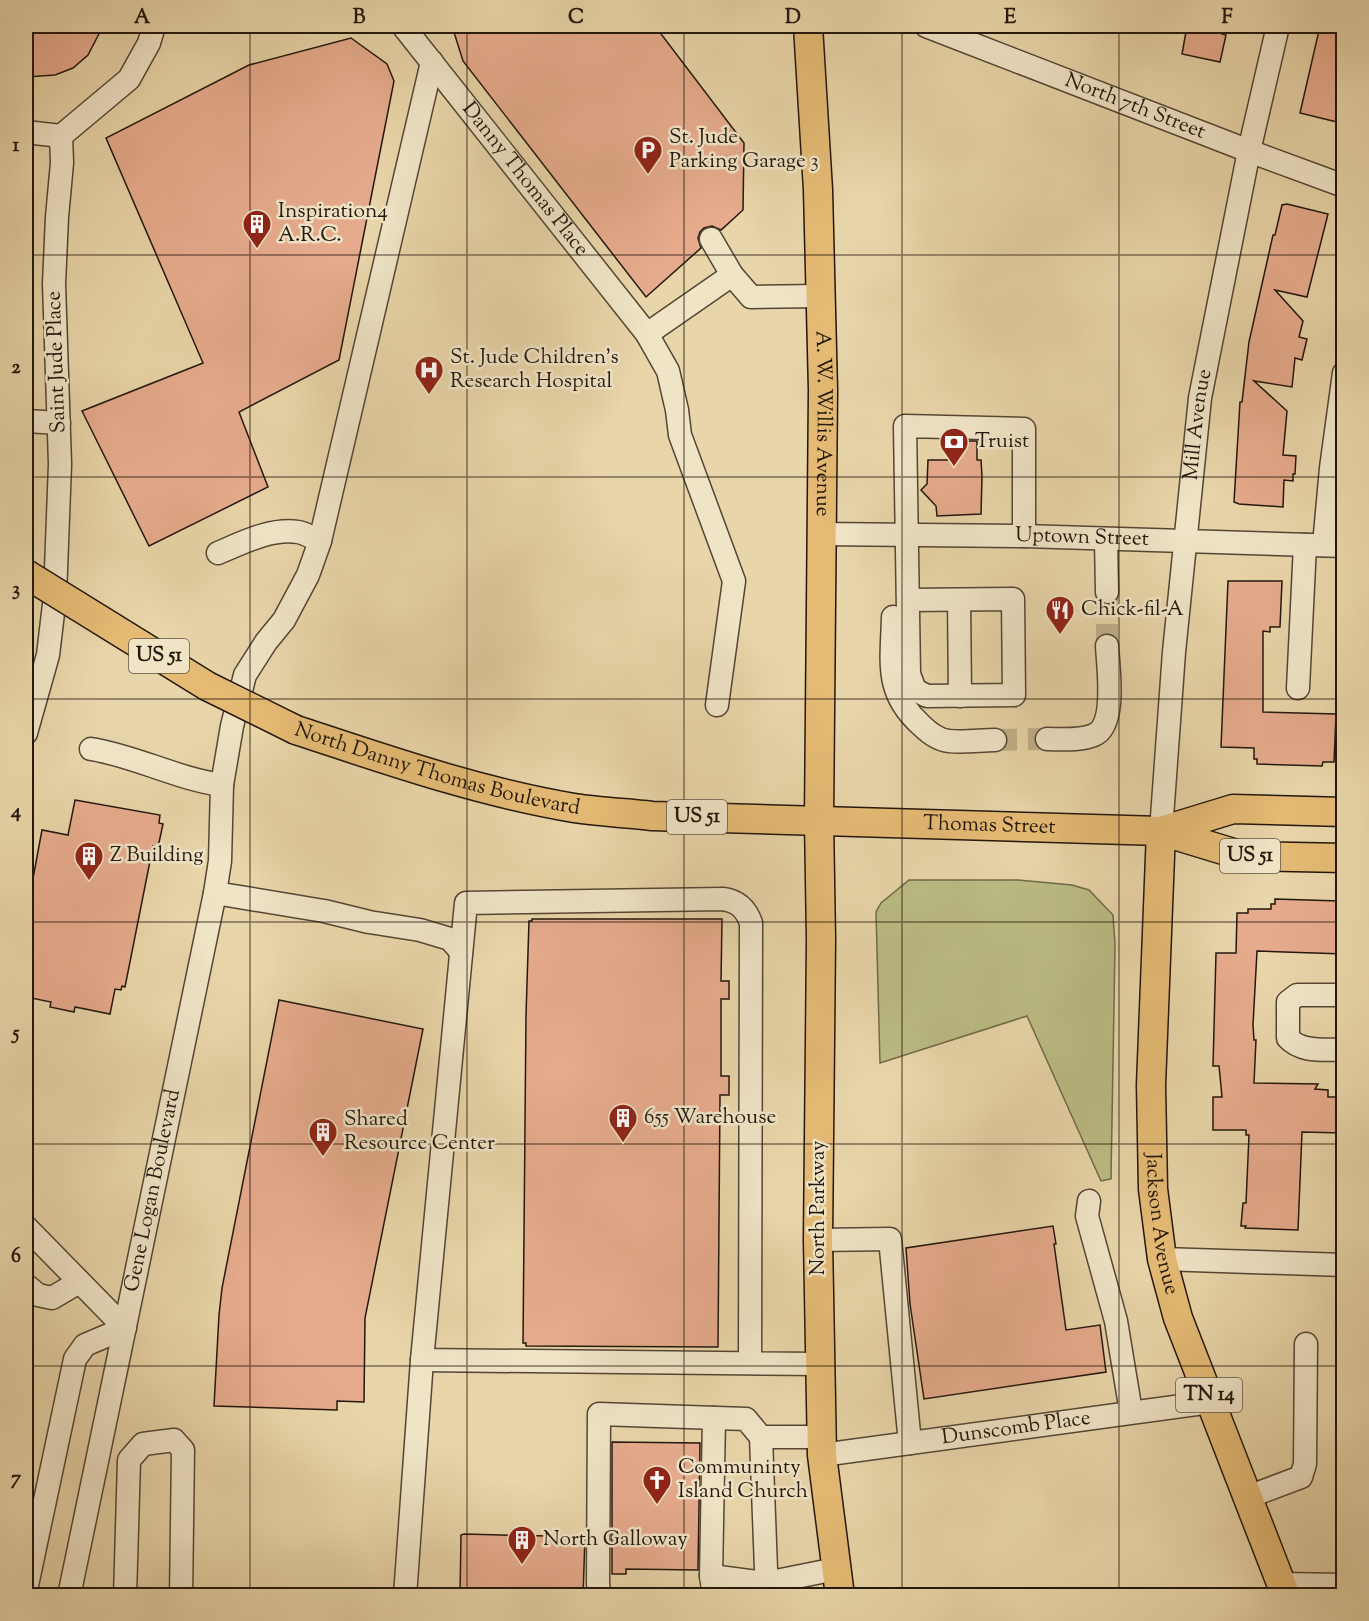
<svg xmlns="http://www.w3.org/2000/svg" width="1369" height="1621" font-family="'Sorts Mill Goudy',serif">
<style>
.green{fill:#bbbc84;stroke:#6f6a48;stroke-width:1.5}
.building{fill:#e6ab8d;stroke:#23170d;stroke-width:1.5}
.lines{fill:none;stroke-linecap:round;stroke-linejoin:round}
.minor-tunnel{stroke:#c1af8a;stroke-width:22;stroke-dasharray:22 11;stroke-linecap:butt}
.minor-casing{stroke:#544634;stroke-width:25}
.major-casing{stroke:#23170d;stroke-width:31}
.minor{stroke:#f0e4c7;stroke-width:22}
.major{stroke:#e4ba74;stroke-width:28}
.major-bridge-casing{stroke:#23170d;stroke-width:31;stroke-linecap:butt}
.major-bridge{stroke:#e4ba74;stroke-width:28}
.grid{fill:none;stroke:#23170d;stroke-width:1.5;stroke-opacity:0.55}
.labels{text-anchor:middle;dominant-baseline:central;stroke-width:5;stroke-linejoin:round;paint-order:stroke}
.shield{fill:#f0e4c7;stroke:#605445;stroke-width:1.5}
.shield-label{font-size:20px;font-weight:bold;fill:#23170d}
.street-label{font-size:21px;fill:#23170d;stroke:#f0e4c7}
.poi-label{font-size:21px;fill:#23170d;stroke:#f0e4c7;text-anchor:start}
.neatline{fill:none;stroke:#23170d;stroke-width:2}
.grid-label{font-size:20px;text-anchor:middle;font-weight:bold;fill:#23170d}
</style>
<rect width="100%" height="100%" fill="#e8d5a9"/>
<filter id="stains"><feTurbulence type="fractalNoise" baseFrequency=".00333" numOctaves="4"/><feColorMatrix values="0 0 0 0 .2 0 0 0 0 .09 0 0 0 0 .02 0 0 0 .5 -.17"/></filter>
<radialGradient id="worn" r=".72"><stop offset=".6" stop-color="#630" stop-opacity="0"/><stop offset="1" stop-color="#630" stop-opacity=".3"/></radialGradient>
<!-- green -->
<polygon class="green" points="909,880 1018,880 1072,885 1089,890 1113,915 1115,945 1111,1179 1101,1181 1027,1016 880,1063 876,912 881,903"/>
<!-- building -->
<g class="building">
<polygon points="26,26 103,26 88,55 73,68 55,75 26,77"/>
<polygon points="452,26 655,26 744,143 743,210 721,230 712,226 704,228 700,232 698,238 701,248 646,297 463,61"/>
<polygon points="1187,26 1200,29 1201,26 1224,26 1222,34 1226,35 1220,62 1182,54"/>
<polygon points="1320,26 1344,30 1344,116 1338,115 1337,122 1300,113"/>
<polygon points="351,38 387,64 394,81 339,360 239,412 268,487 149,546 82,411 203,363 106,138 249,65"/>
<polygon points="1287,204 1328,214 1307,297 1275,290 1303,321 1299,337 1307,339 1302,360 1295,358 1292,387 1254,381 1287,411 1283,455 1296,456 1295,474 1293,474 1293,481 1284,480 1283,507 1239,504 1234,502 1240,402 1242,402 1249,342 1273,235 1275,235 1282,205"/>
<polygon points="952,441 977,441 977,460 981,460 982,476 981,514 937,516 936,506 921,490 927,484 928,460 952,460"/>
<polygon points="1228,581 1282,581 1280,627 1270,627 1270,632 1263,631 1263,712 1336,714 1334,762 1323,762 1322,766 1257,764 1257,759 1254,759 1254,748 1221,747"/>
<polygon points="75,800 160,815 159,823 163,824 158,847 153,846 125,987 122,986 121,990 115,989 110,1014 75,1007 74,1012 50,1007 51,1002 26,997 26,916 42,830 68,835"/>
<polygon points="1275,899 1340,901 1341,906 1344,906 1344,954 1257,951 1253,1025 1254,1040 1256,1040 1254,1083 1318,1084 1315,1089 1328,1090 1328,1097 1344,1097 1344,1133 1302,1132 1298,1230 1245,1228 1246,1226 1241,1226 1243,1203 1246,1203 1249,1135 1246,1135 1246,1130 1213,1130 1213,1097 1222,1097 1219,1066 1213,1066 1216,953 1236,953 1237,913 1248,913 1248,909 1271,909 1271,904 1275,904"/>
<polygon points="532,919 722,919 721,981 729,981 729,999 721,999 721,1076 729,1076 729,1095 720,1095 718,1347 526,1346 526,1343 523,1343 526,1015 529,921 532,921"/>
<polygon points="279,1000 423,1029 365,1318 364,1402 337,1401 337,1410 214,1406 219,1315 222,1288"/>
<polygon points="1053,1226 1056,1244 1054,1244 1066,1330 1100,1325 1106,1372 924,1399 910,1304 906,1248"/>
<polygon points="612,1442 700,1443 698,1570 626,1569 626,1574 612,1574"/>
<polygon points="464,1534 585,1537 583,1596 460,1596 461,1535"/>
</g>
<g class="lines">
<!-- minor-tunnel -->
<g class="minor-tunnel">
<polyline points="1107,646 1107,592"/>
<polyline points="995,740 1047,739"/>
</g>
<!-- minor casing -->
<g class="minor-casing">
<g id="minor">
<path id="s1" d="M403 26 647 334 668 371 677 410 680 435 734 581 717 705"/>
<path id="s2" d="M926 26 1249 151 1344 186"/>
<polyline points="26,132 61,136"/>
<polyline points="711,239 732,275"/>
<polyline points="647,334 732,275 751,297 820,296"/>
<polyline points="26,421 59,423"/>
<path id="s3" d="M821 534 1024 536 1344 546"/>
<polyline points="1106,539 1107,592"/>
<polyline points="1324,545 1331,468 1344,373"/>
<path d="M218 553C242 543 270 528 298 532 305 533 313 538 320 541"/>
<polyline points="908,600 1013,599 1014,695 927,696 915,690 909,674 905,426 1024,429 1024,536"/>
<polyline points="959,600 960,696"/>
<path d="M893 617C892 661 884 692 921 725 928 732 938 740 949 741 963 743 981 740 995 740"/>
<polyline points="1298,688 1305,545"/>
<polyline points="26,733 48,655 55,596 60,464 54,284 57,217 62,163 61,136 129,79 149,43 154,26"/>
<path d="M1047 739C1061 739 1080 741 1094 735 1117 725 1108 667 1107 646"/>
<path d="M91 749C136 756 177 779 222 785"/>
<path id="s4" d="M1161 831 1174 652 1200 398 1249 151 1278 26"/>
<polyline points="215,893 324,911 369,922 420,930 450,939 461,952"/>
<path d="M1344 995H1297L1288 1002V1038C1302 1053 1324 1049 1344 1050"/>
<polyline points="1089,1201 1087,1216 1116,1321 1131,1412"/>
<polyline points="26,1227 125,1328 85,1345 75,1359 26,1590"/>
<polyline points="818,1240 890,1239 910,1443"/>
<polyline points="1162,1259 1344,1265"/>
<polyline points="26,1285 38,1295 52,1298 79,1282"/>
<path d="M750 1363 751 923C746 909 738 901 723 899L466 903 422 1360 820 1364"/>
<polyline points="761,1437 822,1437"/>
<path id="s5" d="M822 1455 1211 1402"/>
<polyline points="1248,1497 1301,1477 1305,1464 1306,1344"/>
<polyline points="711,1576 766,1583 836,1569"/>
<polyline points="1282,1584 1344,1585"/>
<path id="s6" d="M69 1596 215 893 220 861 222 785 232 726 245 675 266 642 284 620 308 575 320 541 432 62"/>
<polyline points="125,1596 129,1460 143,1444 174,1440 183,1450 181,1596"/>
<polyline points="405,1596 422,1360"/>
<polyline points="600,1596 598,1584 599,1414 746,1419 761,1437 767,1596"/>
<polyline points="714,1596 711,1576 714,1418"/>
</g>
</g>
<!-- major casing -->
<g class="major-casing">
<g id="major">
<path id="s7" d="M808 26 818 190 823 390 819 820 821 940 818 1240 822 1455 840 1596"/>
<path id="s8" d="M296 730C387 760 479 792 574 808 600 812 626 813 652 816L1161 831 1243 856 1344 858"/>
<path id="s9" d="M1161 831 1151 1085 1153 1189 1162 1259 1178 1318 1286 1596"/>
<polyline points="1161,831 1233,809 1344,812"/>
</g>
</g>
<!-- minor -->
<use href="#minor" class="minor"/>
<!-- major -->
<use href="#major" class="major"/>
<!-- major-bridge casing -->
<g class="major-bridge-casing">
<polyline id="major-bridge" points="26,574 207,686 296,730"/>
</g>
<!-- major-bridge -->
<use href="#major-bridge" class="major-bridge"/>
</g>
<!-- grid -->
<path class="grid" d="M250 26V1596M467 26V1596M684 26V1596M902 26V1596M1119 26V1596M26 255H1344M26 477H1344M26 699H1344M26 922H1344M26 1144H1344M26 1366H1344"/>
<!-- icons -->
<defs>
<g id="parking-pin" transform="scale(1.5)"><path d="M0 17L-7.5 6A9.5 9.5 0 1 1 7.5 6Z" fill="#8f2418" stroke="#f0e4c7"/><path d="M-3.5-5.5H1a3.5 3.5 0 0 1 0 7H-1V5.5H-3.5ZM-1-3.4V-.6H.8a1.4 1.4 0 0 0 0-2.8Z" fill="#fff"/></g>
<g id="building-pin" transform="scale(1.5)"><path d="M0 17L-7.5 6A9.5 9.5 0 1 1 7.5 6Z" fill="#8f2418" stroke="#f0e4c7"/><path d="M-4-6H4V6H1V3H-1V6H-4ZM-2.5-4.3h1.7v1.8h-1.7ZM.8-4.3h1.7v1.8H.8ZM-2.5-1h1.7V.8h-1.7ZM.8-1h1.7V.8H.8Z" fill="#fff"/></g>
<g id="hospital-pin" transform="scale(1.5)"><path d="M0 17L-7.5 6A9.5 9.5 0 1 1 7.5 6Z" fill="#8f2418" stroke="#f0e4c7"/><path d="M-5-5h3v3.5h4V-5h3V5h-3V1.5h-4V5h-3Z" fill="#fff"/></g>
<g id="bank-pin" transform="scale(1.5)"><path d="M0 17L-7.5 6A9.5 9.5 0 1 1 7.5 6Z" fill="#8f2418" stroke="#f0e4c7"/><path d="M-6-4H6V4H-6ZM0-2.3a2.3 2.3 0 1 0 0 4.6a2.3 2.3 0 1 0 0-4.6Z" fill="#fff"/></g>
<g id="restaurant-pin" transform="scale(1.5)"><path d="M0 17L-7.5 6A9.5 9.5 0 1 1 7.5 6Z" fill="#8f2418" stroke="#f0e4c7"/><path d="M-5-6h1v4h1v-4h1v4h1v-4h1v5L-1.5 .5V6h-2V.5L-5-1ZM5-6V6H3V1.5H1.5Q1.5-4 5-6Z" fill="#fff"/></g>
<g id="church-pin" transform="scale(1.5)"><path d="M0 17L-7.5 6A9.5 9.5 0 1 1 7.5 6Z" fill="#8f2418" stroke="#f0e4c7"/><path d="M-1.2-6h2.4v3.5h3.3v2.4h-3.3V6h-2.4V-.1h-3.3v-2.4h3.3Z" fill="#fff"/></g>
</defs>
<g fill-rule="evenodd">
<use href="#parking-pin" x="648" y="150"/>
<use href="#building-pin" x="257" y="224"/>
<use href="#hospital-pin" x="429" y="370"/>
<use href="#bank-pin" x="954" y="442"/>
<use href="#restaurant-pin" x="1060" y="610"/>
<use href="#building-pin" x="89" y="856"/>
<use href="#building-pin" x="623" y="1118"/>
<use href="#building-pin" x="323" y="1132"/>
<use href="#church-pin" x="657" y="1480"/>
<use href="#building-pin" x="522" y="1540"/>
</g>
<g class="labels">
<!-- shield labels -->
<g class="shield">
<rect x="129" y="639" width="60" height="34" rx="4.5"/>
<rect x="667" y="800" width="60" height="34" rx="4.5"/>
<rect x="1220" y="839" width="60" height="34" rx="4.5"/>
<rect x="1176" y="1378" width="66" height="34" rx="4.5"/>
</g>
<g class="shield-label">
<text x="159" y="656">US 51</text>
<text x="697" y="817">US 51</text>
<text x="1250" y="856">US 51</text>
<text x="1209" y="1395">TN 14</text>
</g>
<!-- street labels -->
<g class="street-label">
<text stroke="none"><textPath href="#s2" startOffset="224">North 7th Street</textPath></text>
<text stroke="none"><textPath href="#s1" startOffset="196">Danny Thomas Place</textPath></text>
<text transform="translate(57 362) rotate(-92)">Saint Jude Place</text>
<text stroke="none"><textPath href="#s7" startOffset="398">A. W. Willis Avenue</textPath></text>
<text stroke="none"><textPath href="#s4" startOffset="408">Mill Avenue</textPath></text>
<text stroke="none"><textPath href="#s3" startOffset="261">Uptown Street</textPath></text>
<text stroke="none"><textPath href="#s8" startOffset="147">North Danny Thomas Boulevard</textPath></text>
<text stroke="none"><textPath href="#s8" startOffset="705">Thomas Street</textPath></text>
<text stroke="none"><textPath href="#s6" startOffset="414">Gene Logan Boulevard</textPath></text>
<text transform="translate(819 1208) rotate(-90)">North Parkway</text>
<text stroke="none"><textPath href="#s9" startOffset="394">Jackson Avenue</textPath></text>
<text stroke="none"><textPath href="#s5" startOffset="196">Dunscomb Place</textPath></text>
</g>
<!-- poi labels -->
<g class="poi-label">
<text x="669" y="138">St. Jude<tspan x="669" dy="24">Parking Garage 3</tspan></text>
<text x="278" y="212">Inspiration4<tspan x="278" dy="24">A.R.C.</tspan></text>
<text x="450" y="358">St. Jude Children's<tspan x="450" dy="24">Research Hospital</tspan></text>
<text x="975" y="442">Truist</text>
<text x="1081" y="610">Chick-fil-A</text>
<text x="110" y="856">Z Building</text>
<text x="644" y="1118">655 Warehouse</text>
<text x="344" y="1120">Shared<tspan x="344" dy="24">Resource Center</tspan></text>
<text x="678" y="1468">Communinty<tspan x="678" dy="24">Island Church</tspan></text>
<text x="543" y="1540">North Galloway</text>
</g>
</g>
<!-- margin -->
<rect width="1369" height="1621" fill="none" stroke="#e8d5a9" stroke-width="66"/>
<rect x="33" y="33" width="1303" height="1555" class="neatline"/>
<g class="grid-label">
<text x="142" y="23">A</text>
<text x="359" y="23">B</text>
<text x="576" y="23">C</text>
<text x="793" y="23">D</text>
<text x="1010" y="23">E</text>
<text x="1227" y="23">F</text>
<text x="16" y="151">1</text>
<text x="16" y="373">2</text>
<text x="16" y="595">3</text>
<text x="16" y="817">4</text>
<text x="16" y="1039">5</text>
<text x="16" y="1262">6</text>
<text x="16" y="1484">7</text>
</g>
<rect width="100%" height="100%" filter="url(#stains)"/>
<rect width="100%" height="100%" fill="url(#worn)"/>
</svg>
